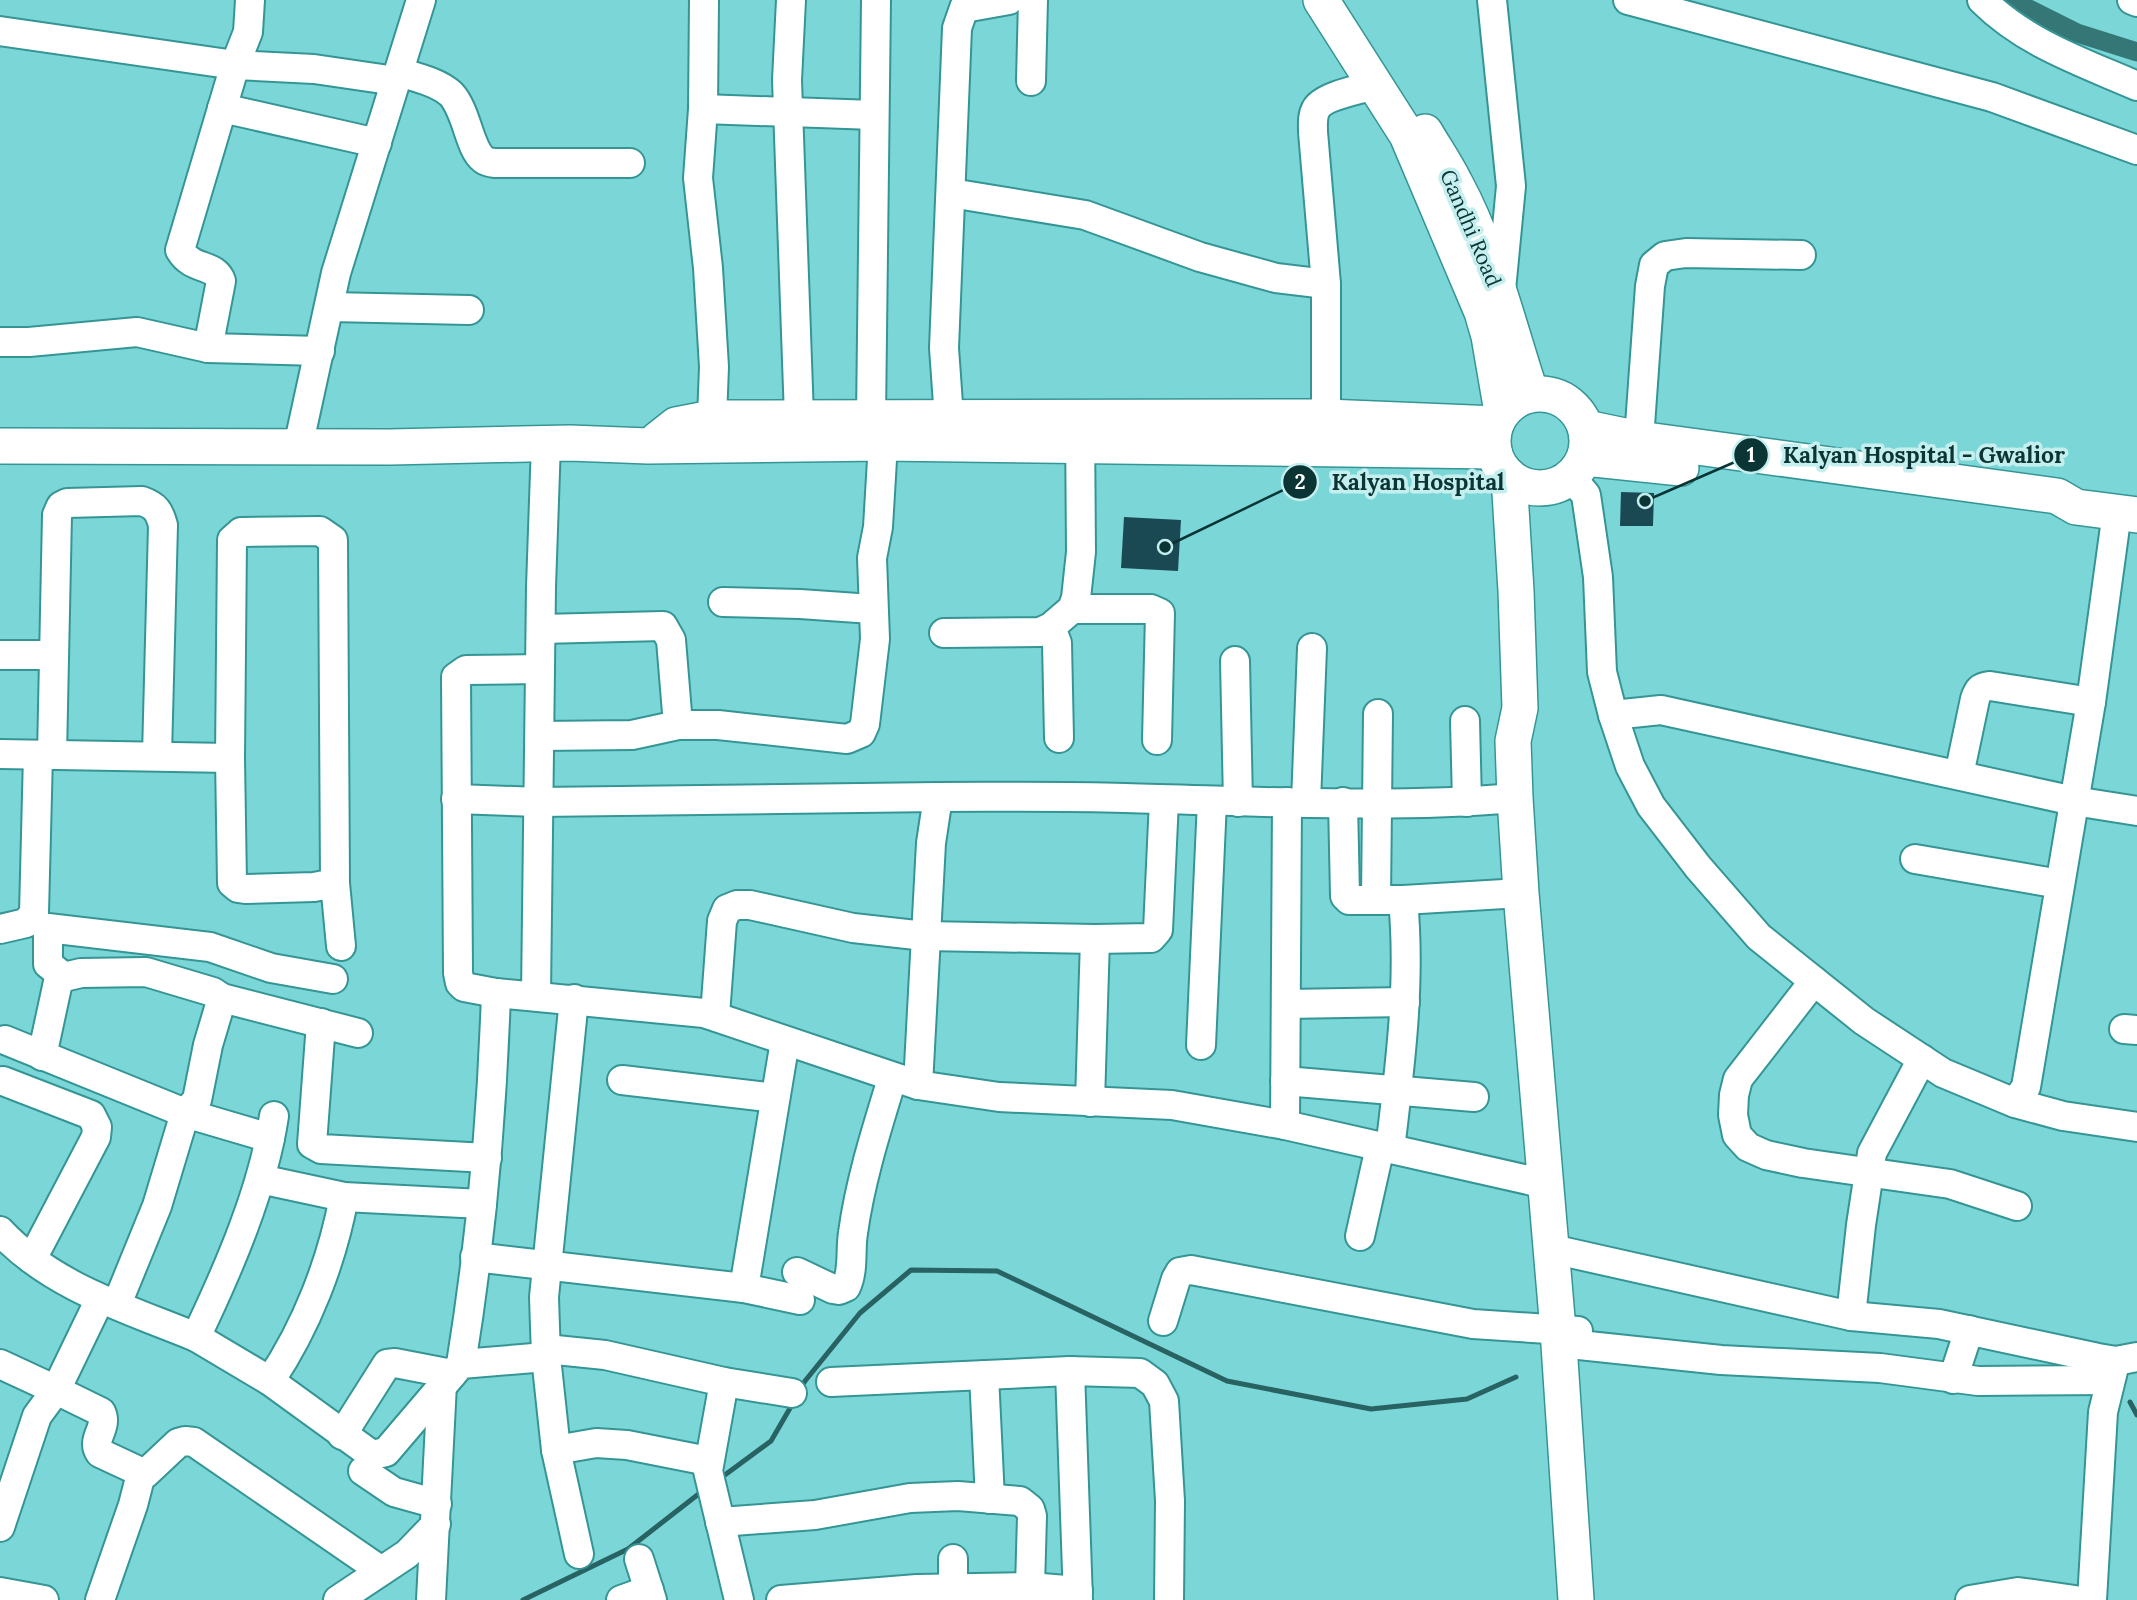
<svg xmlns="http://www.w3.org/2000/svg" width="2137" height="1600" font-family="Lora,serif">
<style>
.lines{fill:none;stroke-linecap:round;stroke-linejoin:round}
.stream{stroke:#286262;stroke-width:5}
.canal{stroke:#357676;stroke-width:19}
.building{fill:#1a4954}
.minor-casing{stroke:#359595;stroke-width:32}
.major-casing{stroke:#359595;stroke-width:38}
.minor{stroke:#fff;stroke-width:28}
.major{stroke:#fff;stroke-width:35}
.labels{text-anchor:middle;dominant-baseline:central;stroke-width:7;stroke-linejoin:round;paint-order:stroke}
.street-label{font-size:21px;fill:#0b3434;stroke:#c5efef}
.leader{fill:none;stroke:#0b3434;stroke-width:2.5}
.callout-dot{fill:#0b3434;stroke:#c5efef;stroke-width:2.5}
.mark-label{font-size:21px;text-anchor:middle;font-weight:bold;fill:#fff}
.callout-label{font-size:23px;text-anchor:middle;font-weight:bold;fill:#0b3434;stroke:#c5efef;stroke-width:7;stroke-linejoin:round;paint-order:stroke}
</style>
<rect width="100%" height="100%" fill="#7bd7d7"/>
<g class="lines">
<!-- stream -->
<g class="stream">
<polyline points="799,1391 805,1381 860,1313 911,1270 997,1271 1227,1381 1371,1409 1467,1399 1516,1377"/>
<polyline points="2130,1402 2137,1415"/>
<polyline points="718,1480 771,1441 793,1403"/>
<polyline points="523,1600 628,1549 705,1489"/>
</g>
<!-- canal -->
<polyline class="canal" points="2011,0 2077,33 2137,52"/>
</g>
<!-- building -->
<g class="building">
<polygon points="1621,492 1654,493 1653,526 1620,526"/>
<polygon points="1124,517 1181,520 1178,571 1121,568"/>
</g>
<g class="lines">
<!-- minor casing -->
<g class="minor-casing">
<g id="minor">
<polyline points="704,0 703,109 698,178 708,268 714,367 712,418"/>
<polyline points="791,0 787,80 799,417"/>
<polyline points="1492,0 1511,186 1501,290"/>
<polyline points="1628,0 1992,97 2137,150"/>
<path d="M1982 0C2025 43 2082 62 2137 86"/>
<polyline points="2132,0 2137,2"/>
<polyline points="0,31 235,65 314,69 396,81"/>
<path d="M399 72C415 77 438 82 451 94 467 111 469 148 483 159 486 162 490 162 494 163H630"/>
<polyline points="1031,81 1033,0"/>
<polyline points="222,108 377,143"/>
<polyline points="703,109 874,115"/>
<polyline points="951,193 1085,215 1200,257 1276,278 1326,284"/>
<polyline points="330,307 469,310"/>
<path d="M0 342H29L137 332 208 348 221 281C215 263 192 271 180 250L235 65 248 32 250 0"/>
<polyline points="208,348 320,351"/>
<path d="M1326 417V284L1313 132C1313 124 1312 116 1316 109 1323 96 1361 89 1375 85"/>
<polyline points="871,418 876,0"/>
<polyline points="949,418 944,348 957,28 964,8 1009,0"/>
<polyline points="1639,439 1650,286 1654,265 1665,256 1686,253 1801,255"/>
<polyline points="298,447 336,273 421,0"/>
<polyline points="1571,477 1586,495 1598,577 1602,672 1613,715 1630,766 1651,806 1698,867 1759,937 1864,1021 1943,1073 2015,1103 2063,1116 2137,1127"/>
<polyline points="723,602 800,604 872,609"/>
<polyline points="1072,609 1151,609 1160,613 1157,740"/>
<polyline points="1051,627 1057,643 1059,738"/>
<polyline points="541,629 663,626 671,640 678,725"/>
<polyline points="944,633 1040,632 1051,627 1072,609 1076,598 1081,552 1080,424"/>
<polyline points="0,655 53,655"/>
<polyline points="1235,661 1238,802"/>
<polyline points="540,669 466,670 456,677 458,973 460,983 464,987 496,993 704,1013 918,1085 999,1097 1172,1105 1285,1125 1546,1184"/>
<polyline points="1613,715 1661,710 2074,801 2137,811"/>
<polyline points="1465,721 1467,802"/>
<polyline points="540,736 632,735 678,725 718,725 847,739 861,733 865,724 875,639 872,558 878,527 883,443"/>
<polyline points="0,754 230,758"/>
<path d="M52 755 57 515 61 506 67 503 142 501C156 506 159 511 163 525L157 755"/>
<path d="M1959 775 1975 699C1978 690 1980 687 1990 686L2091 702"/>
<polyline points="456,799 539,802 938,797"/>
<polyline points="1306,802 1312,648"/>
<polyline points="1343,802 1345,896 1349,900 1403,900 1521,893"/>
<polyline points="1915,859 2060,884"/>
<polyline points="335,883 314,887 245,889 238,888 232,883 230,758 232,540 241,532 320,531 333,540 335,883 341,946"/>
<polyline points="1376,899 1378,714"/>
<polyline points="0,929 26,923 34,913 38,755"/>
<polyline points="64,977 48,964 48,928 210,947 271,968 333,979"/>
<polyline points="1814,981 1738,1079 1734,1095 1733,1115 1737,1135 1748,1147 1766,1155 1803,1163 1950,1184 2017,1206"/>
<polyline points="536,995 541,587 546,443"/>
<polyline points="574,999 544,1297 546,1357 556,1450 579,1554"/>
<polyline points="1286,1004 1405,1002"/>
<polyline points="715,1015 722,921 727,909 737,905 750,905 853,928 925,936 1095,939 1151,938 1158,930 1164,800"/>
<polyline points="321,1023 312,1144 321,1149 487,1158"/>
<polyline points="2124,1029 2137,1030"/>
<polyline points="5,1040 185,1113 197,1100 208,1045 222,998"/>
<polyline points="1201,1045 1212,801"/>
<polyline points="42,1056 58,982 64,977 81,973 146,972 213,992 222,998 358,1033"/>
<polyline points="622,1080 775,1098"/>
<polyline points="3,1081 91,1115 97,1127 96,1137 32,1259"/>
<polyline points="1285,1081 1474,1097"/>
<path d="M918 1085 931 843 938 797C1001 797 1063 796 1125 798 1255 801 1386 809 1515 798"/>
<polyline points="1090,1102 1095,939"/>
<polyline points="2015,1103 2026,1087 2091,702 2117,512"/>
<path d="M274 1116C263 1190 228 1270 196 1337L270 1381 372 1455 386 1452 461 1364 546 1357"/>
<polyline points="1285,1125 1287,802"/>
<path d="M1390 1149C1400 1067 1411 982 1403 900"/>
<polyline points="260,1179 344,1197 482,1204"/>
<path d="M0 1231C52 1287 128 1309 196 1337"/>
<polyline points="1360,1236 1380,1147"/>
<polyline points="1552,1249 1851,1316 1939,1324 2098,1358 2116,1361 2137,1357"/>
<polyline points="475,1257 744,1288 800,1300"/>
<path d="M797 1272 833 1289 839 1290 846 1287C854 1270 850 1251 853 1233 860 1181 877 1128 892 1079"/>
<polyline points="744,1288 785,1041"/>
<polyline points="117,1304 157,1206 185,1113 270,1138"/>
<polyline points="1851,1316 1861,1225 1872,1153 1922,1059"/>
<polyline points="1163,1321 1176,1279 1180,1272 1191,1270 1473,1324 1578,1331"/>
<polyline points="1579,1345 1721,1360 1880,1368 1978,1381 2110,1380"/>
<polyline points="546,1349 605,1355 724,1382 792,1393"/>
<polyline points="0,1364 56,1390 100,1299"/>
<path d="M461 1364C481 1241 492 1117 496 993"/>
<polyline points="984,1375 990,1499"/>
<polyline points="1953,1379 1969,1330"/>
<path d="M270 1381C307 1326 332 1261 344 1197"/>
<polyline points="724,1382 708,1471 739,1600"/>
<polyline points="831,1382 1070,1371"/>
<polyline points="342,1435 387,1364 395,1363 452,1374"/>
<polyline points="556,1450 596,1443 627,1445 708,1461"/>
<polyline points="363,1471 394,1492 437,1504"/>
<polyline points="720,1522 815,1515 910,1498 958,1496 1020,1501 1030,1509 1032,1516 1030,1587"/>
<path d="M0 1527 37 1416 56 1390 101 1412C109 1428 90 1439 100 1453L145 1474 178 1443 185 1441 194 1442 380 1570"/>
<polyline points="639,1559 652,1600"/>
<polyline points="953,1559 953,1600"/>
<polyline points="0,1592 44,1600"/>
<polyline points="100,1600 133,1505 141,1474"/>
<polyline points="338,1600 407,1554 436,1524"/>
<polyline points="431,1600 442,1384"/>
<polyline points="621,1600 649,1590"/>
<polyline points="781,1600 917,1589 1030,1587 1078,1591"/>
<polyline points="1078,1600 1070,1371 1140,1373 1155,1384 1164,1401 1170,1501 1169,1600"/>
<polyline points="1970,1600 2018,1592 2075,1600"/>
<polyline points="2092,1600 2103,1412 2115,1363"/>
</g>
</g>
<!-- major casing -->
<g class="major-casing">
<g id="major">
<polyline points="1321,0 1407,135 1482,312 1489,336 1502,412"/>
<path d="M1425 132C1435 149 1446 165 1455 183 1490 247 1508 325 1531 394"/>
<circle cx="1540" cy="441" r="47"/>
<polyline points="1586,428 1639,439 2057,496 2076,507 2137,515"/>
<polyline points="657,440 676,425 712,418 1326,417 1496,424"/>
<polyline points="0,446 390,447 570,443 648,446 883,443 1494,451"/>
<polyline points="1585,458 1681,468"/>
<polyline points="1509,476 1516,591 1520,708 1513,741 1515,798 1521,893 1558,1330 1576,1600"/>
</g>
</g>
<!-- minor -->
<use href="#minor" class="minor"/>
<!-- major -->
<use href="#major" class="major"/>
</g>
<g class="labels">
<!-- street labels -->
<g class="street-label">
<text transform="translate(1471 228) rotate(67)">Gandhi Road</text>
</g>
</g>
<!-- callouts -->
<path class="leader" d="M1645 501L1751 455M1165 547L1300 482"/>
<g class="callout-dot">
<circle cx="1645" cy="501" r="7"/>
<circle cx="1165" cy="547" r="7"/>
<circle cx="1751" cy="455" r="18"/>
<circle cx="1300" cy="482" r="18"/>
</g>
<g class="mark-label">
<text x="1751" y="462">1</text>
<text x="1300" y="489">2</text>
</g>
<g class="callout-label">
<text x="1924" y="463">Kalyan Hospital - Gwalior</text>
<text x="1418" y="490">Kalyan Hospital</text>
</g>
</svg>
